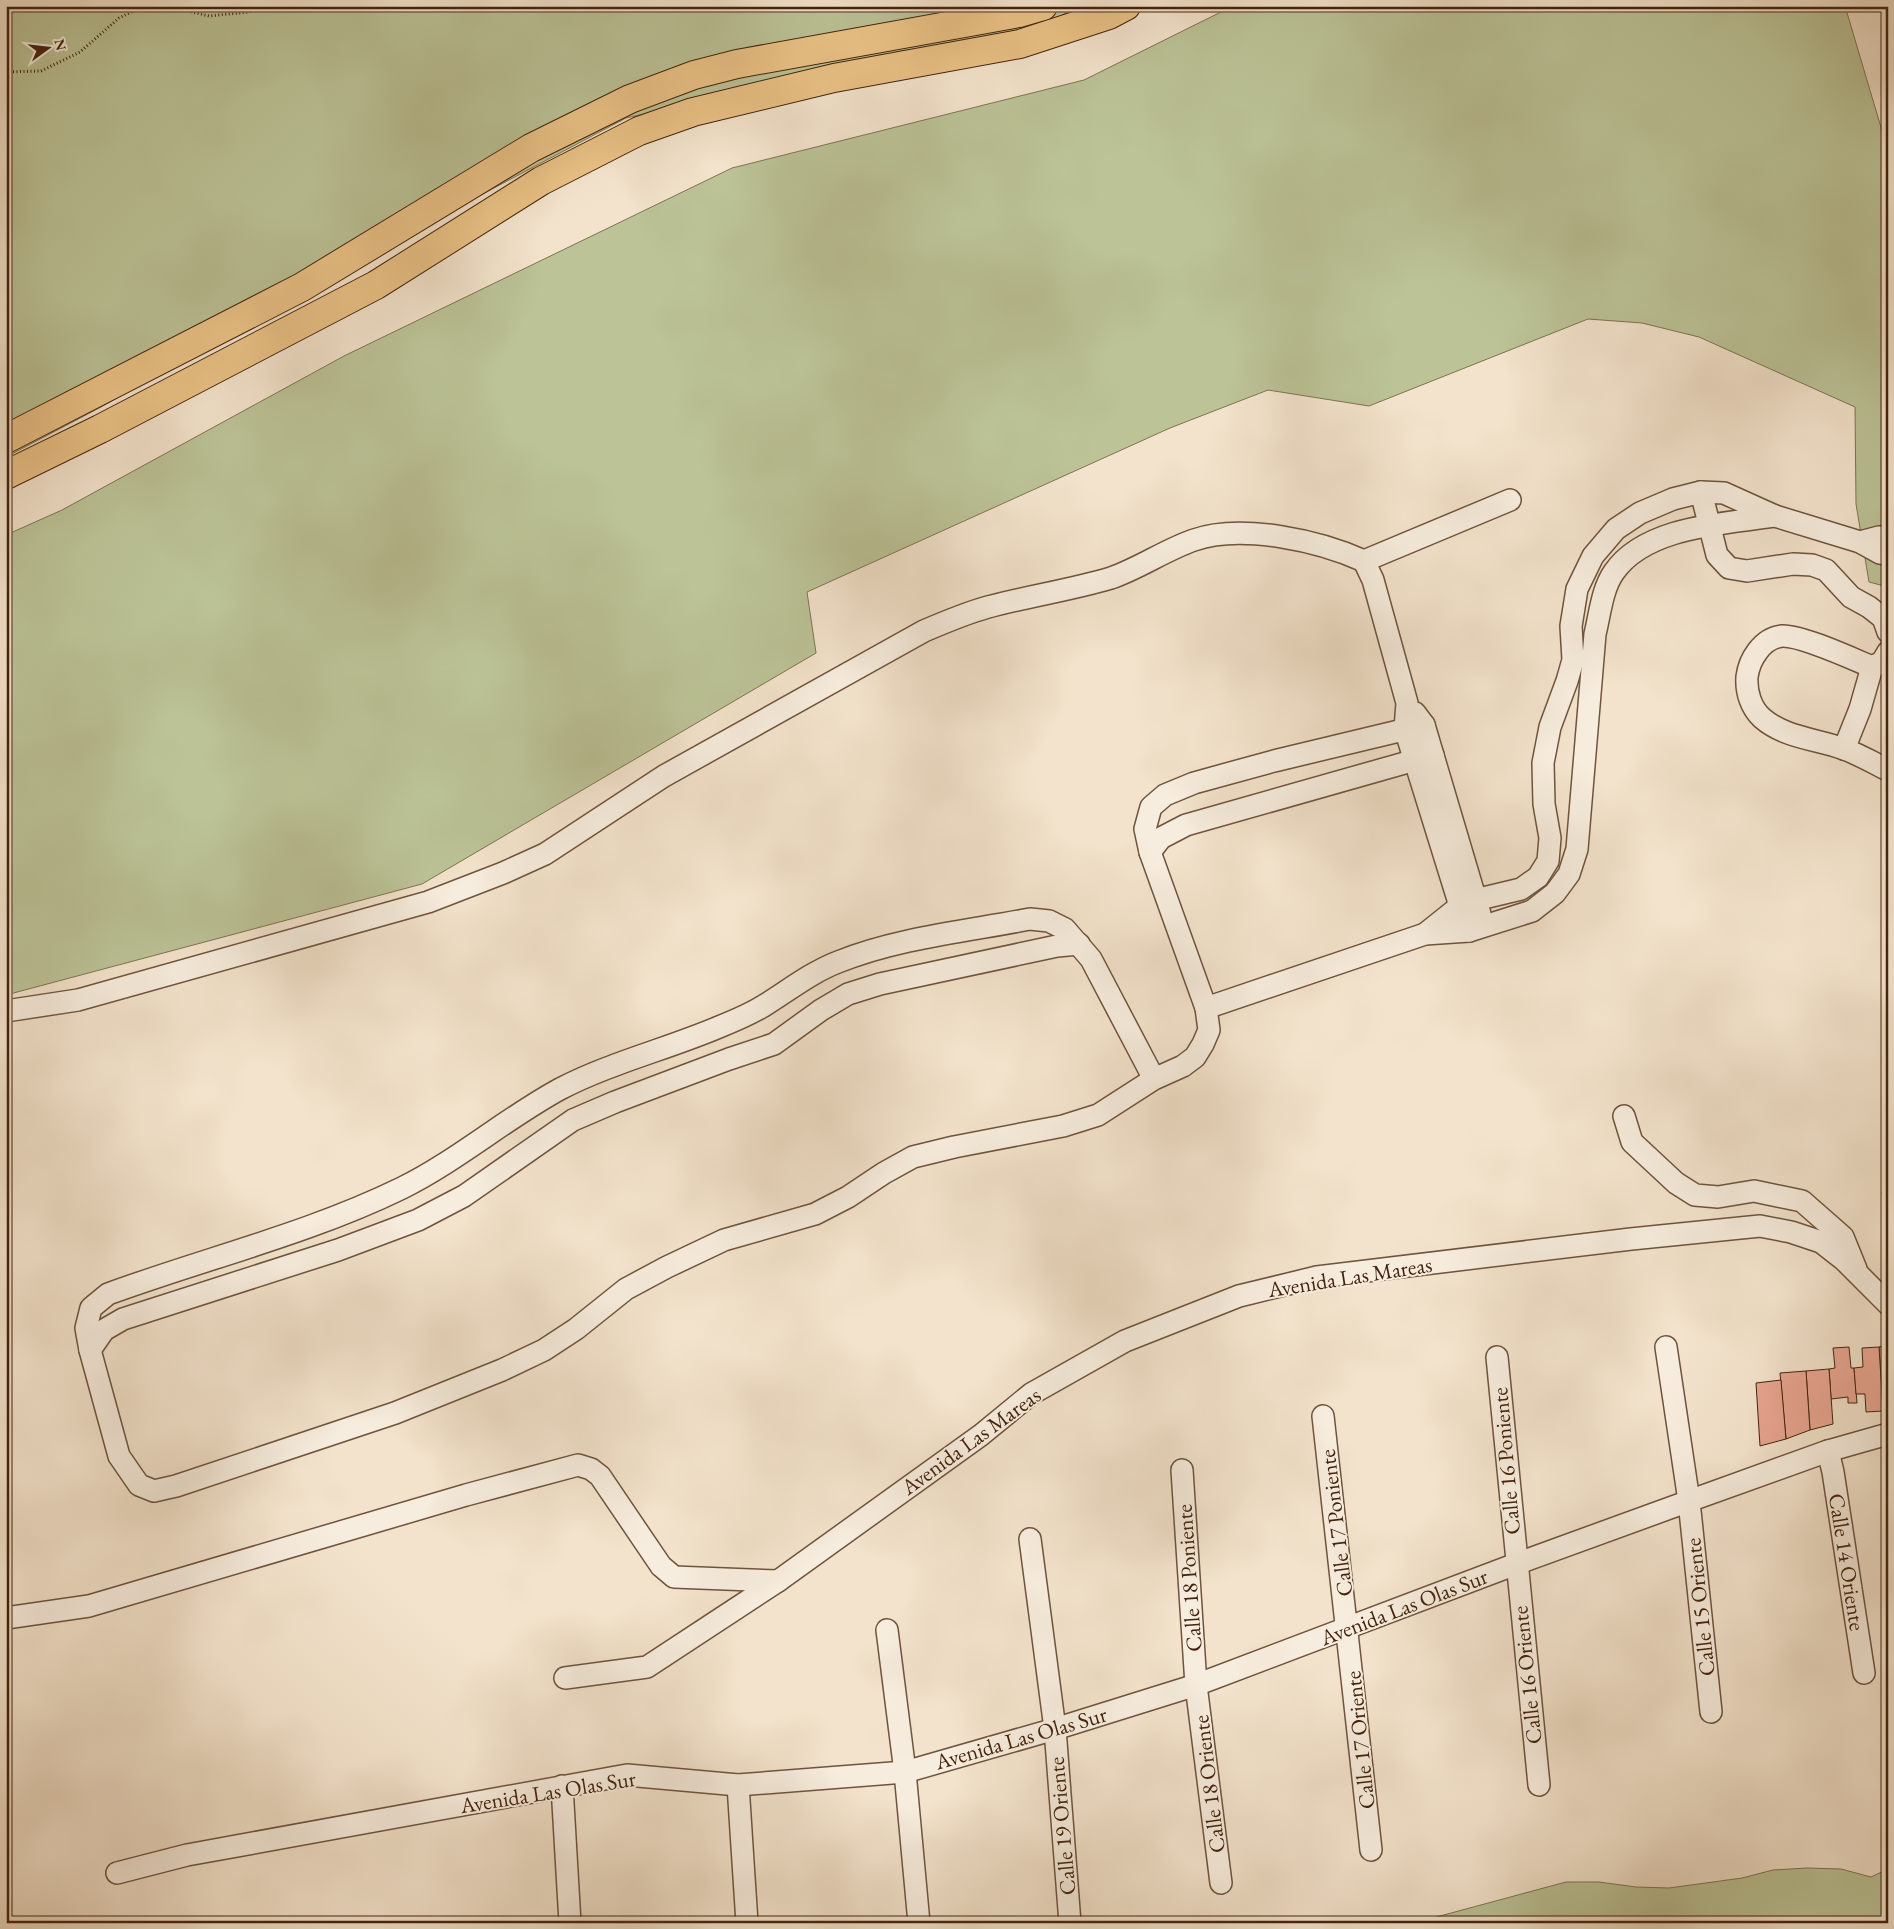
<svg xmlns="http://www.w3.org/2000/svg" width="1894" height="1929" font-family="'EB Garamond',serif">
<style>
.green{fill:#bbc397;stroke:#7f7352}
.building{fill:#e9a692;stroke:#43230d}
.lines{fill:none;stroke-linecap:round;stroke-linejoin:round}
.minor-casing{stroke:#6f533d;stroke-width:24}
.highway-casing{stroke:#43230d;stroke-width:30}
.path{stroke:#43230d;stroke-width:3;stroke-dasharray:1 2.5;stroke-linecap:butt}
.minor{stroke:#f7edde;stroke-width:21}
.highway{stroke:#eac286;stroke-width:28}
.labels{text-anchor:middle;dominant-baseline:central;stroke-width:4;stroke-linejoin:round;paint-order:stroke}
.street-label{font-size:22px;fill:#43230d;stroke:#f7edde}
</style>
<rect width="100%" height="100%" fill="#f3e3cc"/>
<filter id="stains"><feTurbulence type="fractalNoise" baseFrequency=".004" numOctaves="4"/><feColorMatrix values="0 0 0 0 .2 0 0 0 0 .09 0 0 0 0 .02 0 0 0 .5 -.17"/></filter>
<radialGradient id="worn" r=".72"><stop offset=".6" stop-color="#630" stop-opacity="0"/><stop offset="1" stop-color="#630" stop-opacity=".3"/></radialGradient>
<!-- green -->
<g class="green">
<polygon points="6,6 1079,6 1051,21 926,54 760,88 626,118 409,233 101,407 6,457"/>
<polygon points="1233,6 1845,6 1888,151 1888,587 1869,582 1856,504 1855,407 1699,337 1642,323 1588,319 1369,406 1268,390 1170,428 807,592 816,653 422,884 6,995 6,535 62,510 344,356 732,168 1084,80"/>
<polygon points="1807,1868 1841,1869 1871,1877 1888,1869 1888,1923 1414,1923 1566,1882 1599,1882 1636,1887 1669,1888 1742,1878 1773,1870"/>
</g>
<!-- building -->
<g class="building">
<polygon points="1888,1191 1888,1240 1882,1192"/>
<polygon points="1888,1345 1888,1390 1886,1390 1887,1408 1883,1411 1879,1347"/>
<polygon points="1849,1347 1851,1368 1854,1368 1857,1403 1848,1403 1848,1397 1831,1399 1829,1369 1835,1368 1833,1348"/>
<polygon points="1879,1347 1883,1411 1866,1412 1865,1394 1856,1394 1854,1368 1863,1367 1862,1348"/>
<polygon points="1829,1369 1833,1424 1810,1430 1806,1371"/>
<polygon points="1806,1371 1810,1430 1786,1439 1780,1373"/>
<polygon points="1781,1380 1786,1439 1760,1446 1756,1383"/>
</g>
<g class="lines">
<!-- minor casing -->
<g class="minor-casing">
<g id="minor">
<polyline points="1701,492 1717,555 1729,568 1747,571 1793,564 1812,565 1826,570 1851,597 1869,607 1883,618 1888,632"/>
<polyline points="1860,542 1879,537 1888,537"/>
<polyline points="1364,561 1510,500"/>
<path d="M1872 667C1853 659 1801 635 1782 636 1762 638 1749 660 1747 677 1746 692 1751 708 1762 718 1785 738 1817 739 1844 749 1858 754 1872 762 1886 769"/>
<polyline points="1415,713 1424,725 1480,914"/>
<polyline points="1844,749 1860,709 1872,667 1882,662 1888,652"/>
<polyline points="1150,852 1161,838 1186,825 1433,755"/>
<polyline points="1425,934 1460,906 1475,900 1521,889 1538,877 1548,861 1550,838 1544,804 1543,763 1550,727 1567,681 1573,660 1571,626 1577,589 1593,556 1616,529 1640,513 1673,499 1701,492 1724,493 1775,516 1860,542 1880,553 1888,554"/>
<path d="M1206 1008 1425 934 1469 931 1532 911 1555 893 1569 874 1577 849 1595 634C1600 614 1602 589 1614 572 1646 526 1724 524 1775 516"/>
<path d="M6 1011 78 1000 428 902 503 873 545 854 664 776 924 631C945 622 966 613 988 607 1029 596 1071 590 1111 578 1140 568 1165 550 1194 540 1241 523 1320 541 1364 561L1373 580 1407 703 1405 729 1460 906 1469 931"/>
<path d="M1154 1079 1091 959 1065 929 1049 921 1030 919C967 931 897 938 838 962 812 972 789 990 765 1005 751 1014 734 1021 719 1027 667 1049 610 1063 560 1089 505 1119 458 1160 402 1188 308 1234 206 1258 108 1294L91 1308 86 1328 90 1350 119 1456 139 1485 154 1491 176 1486 395 1413 502 1370 544 1350 576 1329 626 1289 667 1267 724 1240 815 1214 848 1197 884 1173 913 1157 954 1147 1063 1126 1098 1115 1154 1079 1183 1066 1195 1057 1203 1044 1209 1030 1206 1008 1150 852 1145 829 1151 807 1165 795 1194 783 1274 761 1424 725"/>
<polyline points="1624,1116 1632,1142 1676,1183 1695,1195 1718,1197 1754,1191 1802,1201 1843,1237 1856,1269"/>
<polyline points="1666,1347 1689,1501 1711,1712"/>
<polyline points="90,1350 104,1330 123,1319 338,1250 418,1220 464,1196 573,1120 615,1102 729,1059 774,1044 821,1010 848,994 880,984 1057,946 1079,944"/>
<polyline points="1497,1357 1539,1785"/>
<polyline points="1323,1416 1371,1850"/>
<polyline points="1828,1451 1833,1472 1864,1673"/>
<polyline points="1182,1470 1196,1685 1221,1883"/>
<polyline points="1030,1539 1055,1729 1070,1923"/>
<polyline points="6,1618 89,1606 466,1495 578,1465 591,1469 600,1476 661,1566 674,1577 778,1581"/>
<polyline points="887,1630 905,1772 919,1923"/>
<polyline points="565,1678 647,1667 778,1581 981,1435 1031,1394 1125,1341 1239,1296 1317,1277 1631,1239 1760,1226 1791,1232 1821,1242 1844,1260 1888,1304"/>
<polyline points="738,1785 747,1923"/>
<polyline points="562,1786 570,1923"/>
<polyline points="117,1873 187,1855 627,1775 738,1785 905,1772 1055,1729 1196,1685 1516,1564 1689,1501 1828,1451 1888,1434"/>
</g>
</g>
<!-- highway casing -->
<g class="highway-casing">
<g id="highway">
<polyline points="6,439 302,287 531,148 630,99 694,75 737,64 1019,13 1043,6"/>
<polyline points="6,475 100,429 376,285 541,181 639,131 693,112 834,78 1020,44 1109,15 1126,6"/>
</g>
</g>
<!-- path -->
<g class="path">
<polyline points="167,6 209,16 249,12 259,6"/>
<polyline points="6,72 41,71 80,52 119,18 144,6"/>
</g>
<!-- minor -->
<use href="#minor" class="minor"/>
<!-- highway -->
<use href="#highway" class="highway"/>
</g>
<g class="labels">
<!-- street labels -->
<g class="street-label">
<text transform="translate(1350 1277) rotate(-9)">Avenida Las Mareas</text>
<text transform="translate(971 1441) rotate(-36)">Avenida Las Mareas</text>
<text transform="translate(1506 1461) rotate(-95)">Calle 16 Poniente</text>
<text transform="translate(1336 1523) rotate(-97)">Calle 17 Poniente</text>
<text transform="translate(1847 1562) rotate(81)">Calle 14 Oriente</text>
<text transform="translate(1189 1578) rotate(-94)">Calle 18 Poniente</text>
<text transform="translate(1404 1607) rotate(-21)">Avenida Las Olas Sur</text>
<text transform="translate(1700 1607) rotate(-96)">Calle 15 Oriente</text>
<text transform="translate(1527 1675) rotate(-96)">Calle 16 Oriente</text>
<text transform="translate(1021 1738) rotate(-16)">Avenida Las Olas Sur</text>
<text transform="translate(1360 1740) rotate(-96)">Calle 17 Oriente</text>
<text transform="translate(1209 1784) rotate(-97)">Calle 18 Oriente</text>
<text transform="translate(548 1792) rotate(-9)">Avenida Las Olas Sur</text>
<text transform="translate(1062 1826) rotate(-95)">Calle 19 Oriente</text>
</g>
</g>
<!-- margin -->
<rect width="1894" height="1929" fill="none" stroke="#f3e3cc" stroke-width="25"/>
<rect x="8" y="8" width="1879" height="1914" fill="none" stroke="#43230d" stroke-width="2.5"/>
<rect x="12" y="12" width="1869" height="1904" fill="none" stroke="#43230d"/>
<!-- north arrow -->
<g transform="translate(48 48) rotate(75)" stroke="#f7edde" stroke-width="4" paint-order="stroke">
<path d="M0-4L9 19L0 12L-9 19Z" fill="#43230d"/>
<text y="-8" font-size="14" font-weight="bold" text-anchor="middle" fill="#43230d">N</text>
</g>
<rect width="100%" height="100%" filter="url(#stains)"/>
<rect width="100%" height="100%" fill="url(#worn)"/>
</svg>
